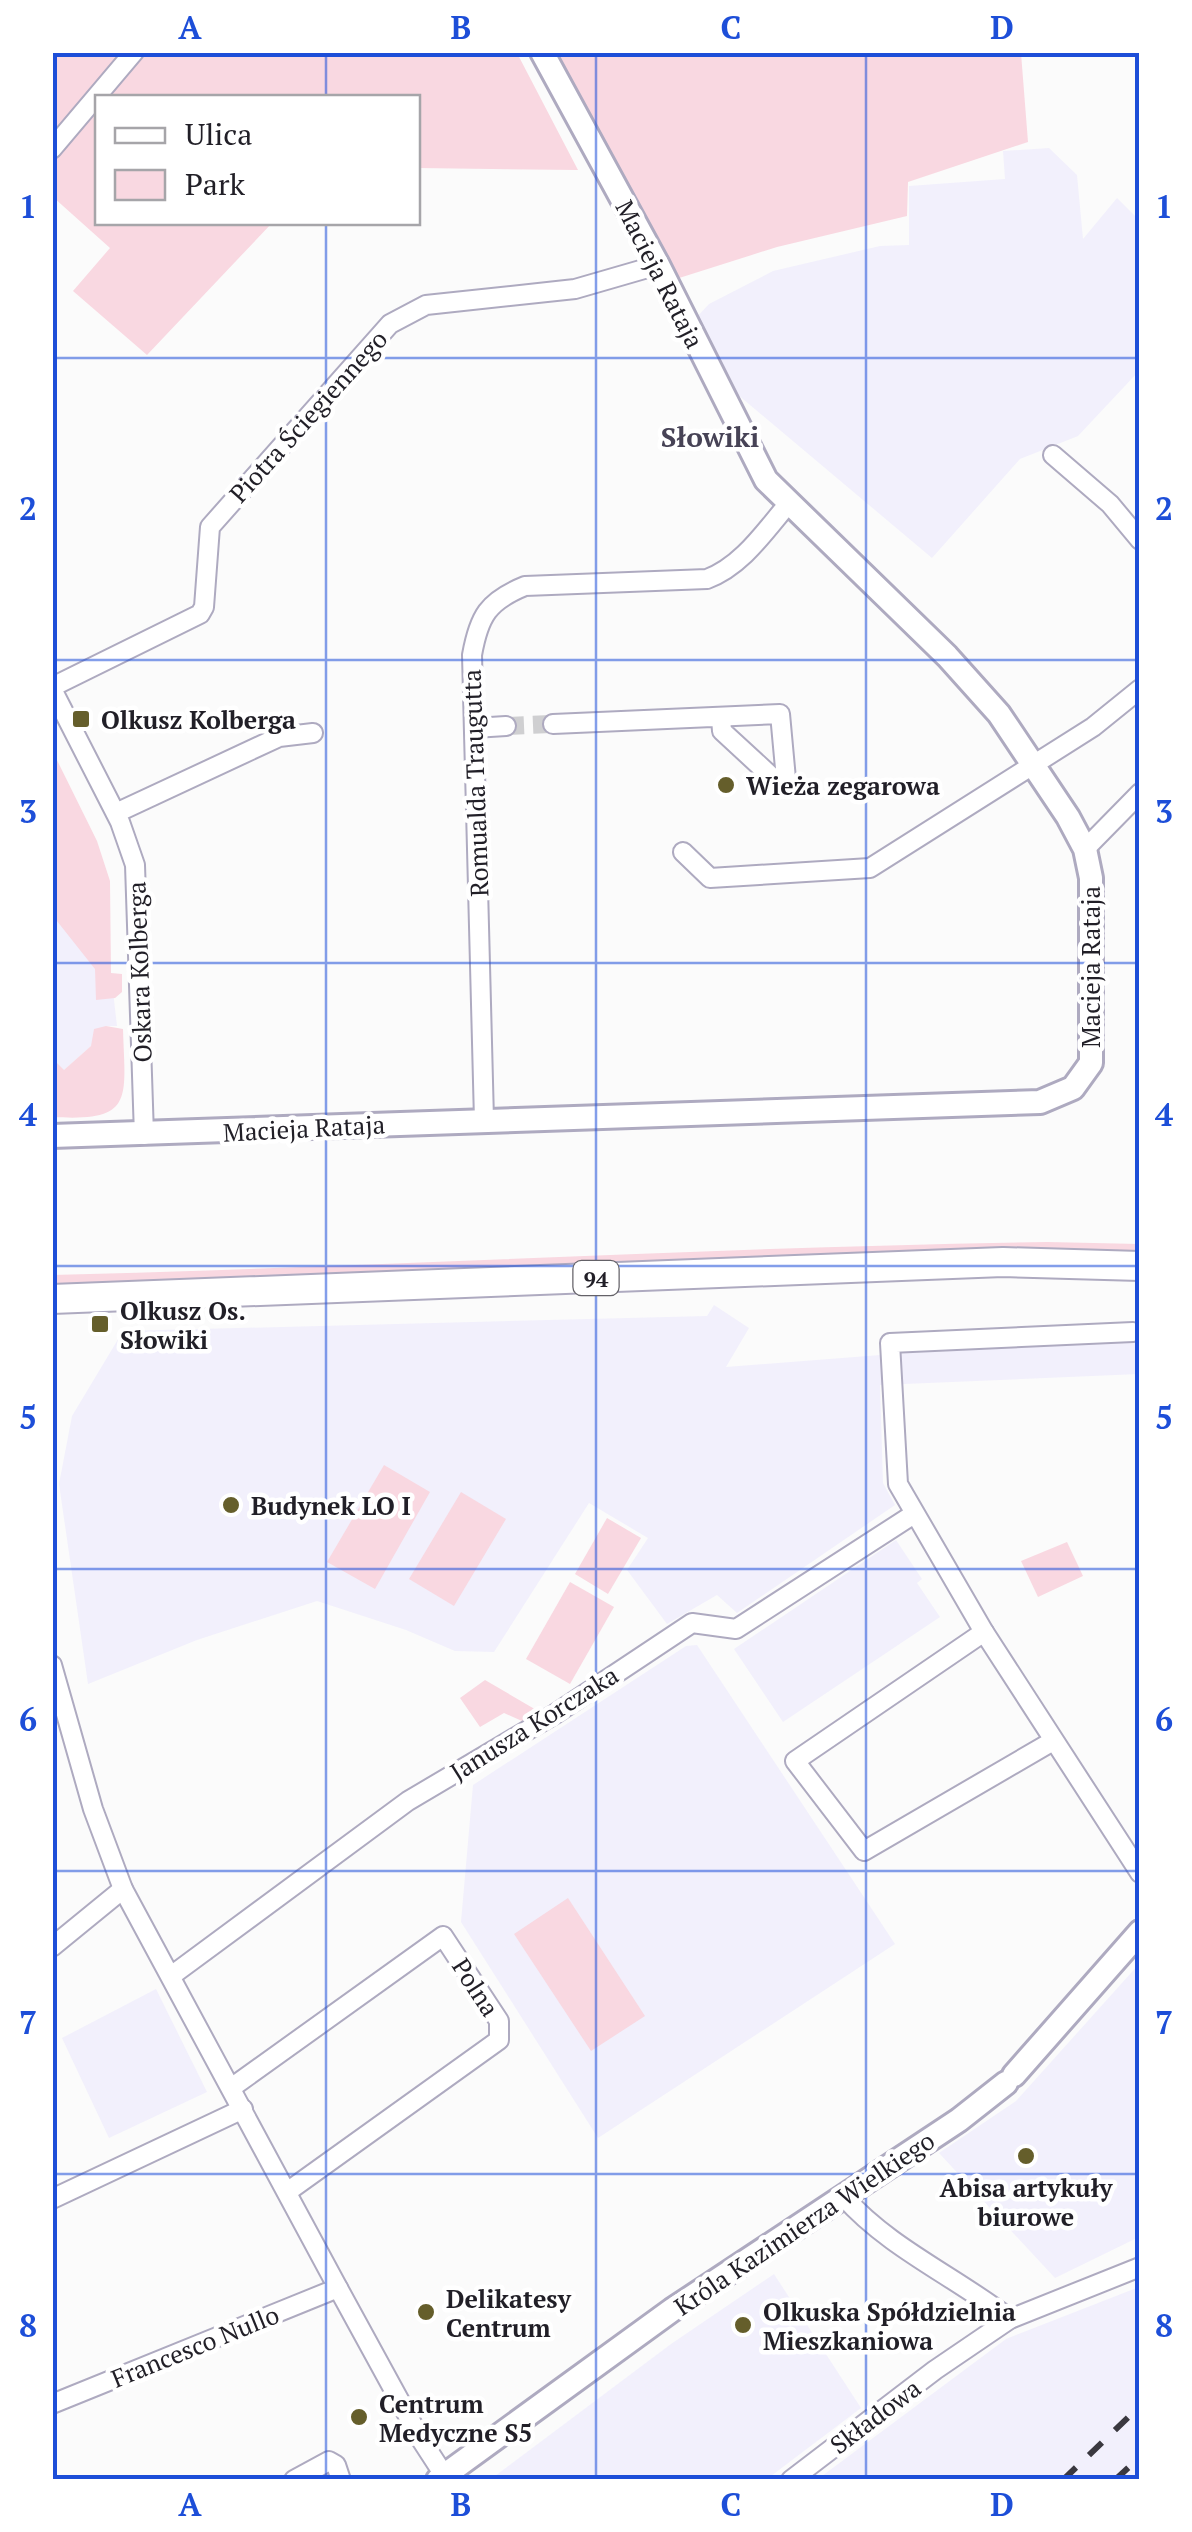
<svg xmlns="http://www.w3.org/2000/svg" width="1192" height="2532" font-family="'PT Serif',serif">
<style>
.built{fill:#f2f0fc}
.green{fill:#f9d8e1}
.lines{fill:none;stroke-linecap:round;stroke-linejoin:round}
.minor-tunnel{stroke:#cfcfd1;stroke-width:18;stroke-dasharray:18 9;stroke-linecap:butt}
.minor-casing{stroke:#aeaac0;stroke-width:22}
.tertiary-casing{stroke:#aeaac0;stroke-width:28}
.primary-casing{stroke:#aeaac0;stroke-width:32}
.minor{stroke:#fff;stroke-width:18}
.tertiary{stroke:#fff;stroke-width:22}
.primary{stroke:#fff;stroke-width:28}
.rail{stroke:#3a383f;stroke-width:6;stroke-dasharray:18 18;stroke-linecap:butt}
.grid{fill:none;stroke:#1d4ed8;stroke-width:2.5;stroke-opacity:0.55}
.poi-dot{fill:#655e2b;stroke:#fff;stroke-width:4}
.labels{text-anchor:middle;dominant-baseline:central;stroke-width:9;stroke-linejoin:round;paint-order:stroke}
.shield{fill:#fff;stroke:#646268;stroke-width:2.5}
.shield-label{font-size:22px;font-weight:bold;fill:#211f27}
.street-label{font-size:25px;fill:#211f27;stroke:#fff}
.poi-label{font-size:25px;font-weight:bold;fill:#211f27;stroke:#fff;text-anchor:start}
.neighbourhood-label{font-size:28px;font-weight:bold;fill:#474356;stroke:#fff}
.neatline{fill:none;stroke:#1d4ed8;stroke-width:4}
.grid-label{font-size:32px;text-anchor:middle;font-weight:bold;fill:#1d4ed8}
</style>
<rect width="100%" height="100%" fill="#fbfbfb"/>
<!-- built -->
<g class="built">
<polygon points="1049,148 1077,175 1083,239 1117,198 1139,220 1139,371 1078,436 1020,459 932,558 731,389 694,320 709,304 773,271 880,246 909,245 909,186 1005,179 1003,151"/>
<polygon points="52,906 111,974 117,1026 106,1026 91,1046 63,1071 53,1059"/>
<polygon points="714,1305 749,1328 726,1367 906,1353 1137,1342 1139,1374 880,1385 883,1483 895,1505 737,1613 717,1595 667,1624 627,1570 648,1538 589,1503 494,1652 455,1651 406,1630 317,1601 197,1640 88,1684 59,1484 72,1416 123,1331 707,1316"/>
<polygon points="896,1540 922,1579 917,1583 940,1617 783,1722 734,1649"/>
<polygon points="697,1645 895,1944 598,2138 461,1922 473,1785 686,1646"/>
<polygon points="1139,1964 1139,2237 1055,2278 939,2153 1016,2101"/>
<polygon points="156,1989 207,2092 109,2138 62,2038"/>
<polygon points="774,2274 861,2408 767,2479 491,2479 671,2344"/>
<polygon points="1139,2287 1139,2479 818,2479 1006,2339"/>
</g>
<!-- green -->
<g class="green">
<polygon points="53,53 517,53 578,170 418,168 418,98 98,98 98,222 272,223 147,355 73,291 110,248 53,197"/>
<polygon points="555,53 1021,53 1028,142 908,182 907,216 777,247 676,279"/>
<polygon points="53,752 97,841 110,881 111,973 122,974 122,992 115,998 96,1000 95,969 53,916"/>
<path d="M106 1026 123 1029C125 1099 135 1122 53 1117V1059L64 1070 91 1046 94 1029Z"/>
<path d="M1047 1242 1140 1244 1139 1252 53 1286 52 1275C384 1267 715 1247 1047 1242Z"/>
<polygon points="384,1465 430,1492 375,1589 327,1562"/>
<polygon points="461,1492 506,1519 454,1606 409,1579"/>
<polygon points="607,1518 641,1538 608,1594 575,1574"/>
<polygon points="1067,1542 1083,1576 1038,1597 1021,1561"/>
<polygon points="570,1582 614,1607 570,1684 526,1659"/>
<polygon points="485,1680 538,1711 522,1721 504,1713 480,1727 460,1698"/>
<polygon points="568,1898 645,2016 591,2051 514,1934"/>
</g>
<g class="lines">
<!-- minor-tunnel -->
<polyline class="minor-tunnel" points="506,726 553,724"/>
<!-- minor casing -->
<g class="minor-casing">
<g id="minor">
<polyline points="52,149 134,52"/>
<polyline points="1053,455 1110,504 1140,540"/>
<polyline points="52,687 200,614 204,607 210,527 390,324 426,305 575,289 658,265"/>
<polyline points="52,689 120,822 135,865 144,1135"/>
<polyline points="553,724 780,714 786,779 773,778 722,731 721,718"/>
<polyline points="474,728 506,726"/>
<polyline points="116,813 279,737 313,733"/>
<polyline points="1085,849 1140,793"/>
<polyline points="683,852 710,878 870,868 1093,727 1140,689"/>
<path d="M484 1120 472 655C479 616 488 601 525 586L707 579C742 566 765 531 789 503"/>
<polyline points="1133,1332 890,1343 898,1484 984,1632 1140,1873"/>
<polyline points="984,1632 795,1761 864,1851 1053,1741"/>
<polyline points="52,1665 93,1809 123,1889 338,2288 420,2438 444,2475"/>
<polyline points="52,1947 123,1889"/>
<polyline points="171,1976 408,1801 555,1714 692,1623 736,1629 914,1514"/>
<polyline points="231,2088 443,1936 499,2021 499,2040 287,2192"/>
<path d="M844 2197C889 2248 956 2277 1010 2319"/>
<polyline points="52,2199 243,2109"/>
<polyline points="52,2404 338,2288"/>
<polyline points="294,2480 329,2461 336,2465 341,2480"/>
<polyline points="791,2480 935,2370 1010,2319 1140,2267"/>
</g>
</g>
<!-- tertiary casing -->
<g class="tertiary-casing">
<g id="tertiary">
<polyline points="52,1136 1040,1102 1073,1088 1091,1063 1091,878 1085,849 1068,817 999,714 947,656 766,480 658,265 542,52"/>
<polyline points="1014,2075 1140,1932"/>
<polyline points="438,2480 672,2310 959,2120 1006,2083"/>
</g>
</g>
<!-- primary casing -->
<g class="primary-casing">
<polyline id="primary" points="52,1299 1003,1262 1140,1266"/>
</g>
<!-- minor -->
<use href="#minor" class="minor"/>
<!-- tertiary -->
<use href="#tertiary" class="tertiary"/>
<!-- primary -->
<use href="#primary" class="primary"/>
<!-- rail -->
<g class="rail">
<polyline points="1063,2480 1140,2406"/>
<polyline points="1115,2480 1140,2457"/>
<polyline points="1138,2480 1140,2479"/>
</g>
</g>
<!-- grid -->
<path class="grid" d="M326 52V98M596 52V2480M866 52V2480M326 222V2480M52 358H1140M52 660H1140M52 963H1140M52 1266H1140M52 1569H1140M52 1871H1140M52 2174H1140"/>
<!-- markers -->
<g class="poi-dot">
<rect x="71" y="709" width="20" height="20" rx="5"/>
<circle cx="726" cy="785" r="10"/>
<rect x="90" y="1314" width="20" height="20" rx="5"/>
<circle cx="231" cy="1505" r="10"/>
<circle cx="1026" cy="2156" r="10"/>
<circle cx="426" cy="2312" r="10"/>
<circle cx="743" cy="2325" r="10"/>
<circle cx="359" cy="2417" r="10"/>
</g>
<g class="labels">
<!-- shield labels -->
<rect class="shield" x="573.5" y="1261" width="45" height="34" rx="8"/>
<g class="shield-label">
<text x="596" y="1278">94</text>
</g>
<!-- street labels -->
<g class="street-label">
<text transform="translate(660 274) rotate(63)">Macieja Rataja</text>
<text transform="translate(308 416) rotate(-48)">Piotra Ściegiennego</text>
<text transform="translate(475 783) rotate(-92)">Romualda Traugutta</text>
<text transform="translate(1090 967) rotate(-90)">Macieja Rataja</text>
<text transform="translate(139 972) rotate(-92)">Oskara Kolberga</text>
<text transform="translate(304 1128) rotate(-3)">Macieja Rataja</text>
<text transform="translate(534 1723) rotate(-32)">Janusza Korczaka</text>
<text transform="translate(476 1987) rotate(57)">Polna</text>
<text transform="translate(804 2223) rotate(-34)">Króla Kazimierza Wielkiego</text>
<text transform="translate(195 2346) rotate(-22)">Francesco Nullo</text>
<text transform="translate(875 2416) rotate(-37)">Składowa</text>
</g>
<!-- poi labels -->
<g class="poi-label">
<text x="101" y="719">Olkusz Kolberga</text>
<text x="746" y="785">Wieża zegarowa</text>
<text x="120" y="1310">Olkusz Os.<tspan x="120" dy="29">Słowiki</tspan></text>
<text x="251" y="1505">Budynek LO I</text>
<text x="1026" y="2187" text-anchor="middle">Abisa artykuły<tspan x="1026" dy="29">biurowe</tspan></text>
<text x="446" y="2298">Delikatesy<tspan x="446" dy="29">Centrum</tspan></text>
<text x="763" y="2311">Olkuska Spółdzielnia<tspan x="763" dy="29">Mieszkaniowa</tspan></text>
<text x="379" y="2403">Centrum<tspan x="379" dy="29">Medyczne S5</tspan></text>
</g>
<!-- neighbourhood labels -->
<g class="neighbourhood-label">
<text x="710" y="436">Słowiki</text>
</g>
</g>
<!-- border -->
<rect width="1192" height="2532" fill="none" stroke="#ffffff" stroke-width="110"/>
<!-- legend -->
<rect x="95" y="95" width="325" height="130" fill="#ffffff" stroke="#a6a5a9" stroke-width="2.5"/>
<rect x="115" y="128" width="50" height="15" fill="#ffffff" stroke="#a6a5a9" stroke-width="2.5"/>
<text x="185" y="145" font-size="30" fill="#211f27">Ulica</text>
<rect x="115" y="170" width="50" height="30" fill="#f9d8e1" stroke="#a6a5a9" stroke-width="2.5"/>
<text x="185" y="195" font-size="30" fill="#211f27">Park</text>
<rect x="55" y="55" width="1082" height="2422" class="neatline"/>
<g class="grid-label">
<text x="190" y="39">A</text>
<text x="461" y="39">B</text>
<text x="731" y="39">C</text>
<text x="1002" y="39">D</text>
<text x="28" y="218">1</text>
<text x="1164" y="218">1</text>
<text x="28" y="520">2</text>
<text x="1164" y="520">2</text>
<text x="28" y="823">3</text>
<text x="1164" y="823">3</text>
<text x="28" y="1126">4</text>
<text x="1164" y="1126">4</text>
<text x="28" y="1429">5</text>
<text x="1164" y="1429">5</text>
<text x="28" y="1731">6</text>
<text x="1164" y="1731">6</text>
<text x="28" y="2034">7</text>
<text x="1164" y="2034">7</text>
<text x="28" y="2337">8</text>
<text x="1164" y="2337">8</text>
<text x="190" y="2516">A</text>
<text x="461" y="2516">B</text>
<text x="731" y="2516">C</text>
<text x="1002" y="2516">D</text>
</g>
</svg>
